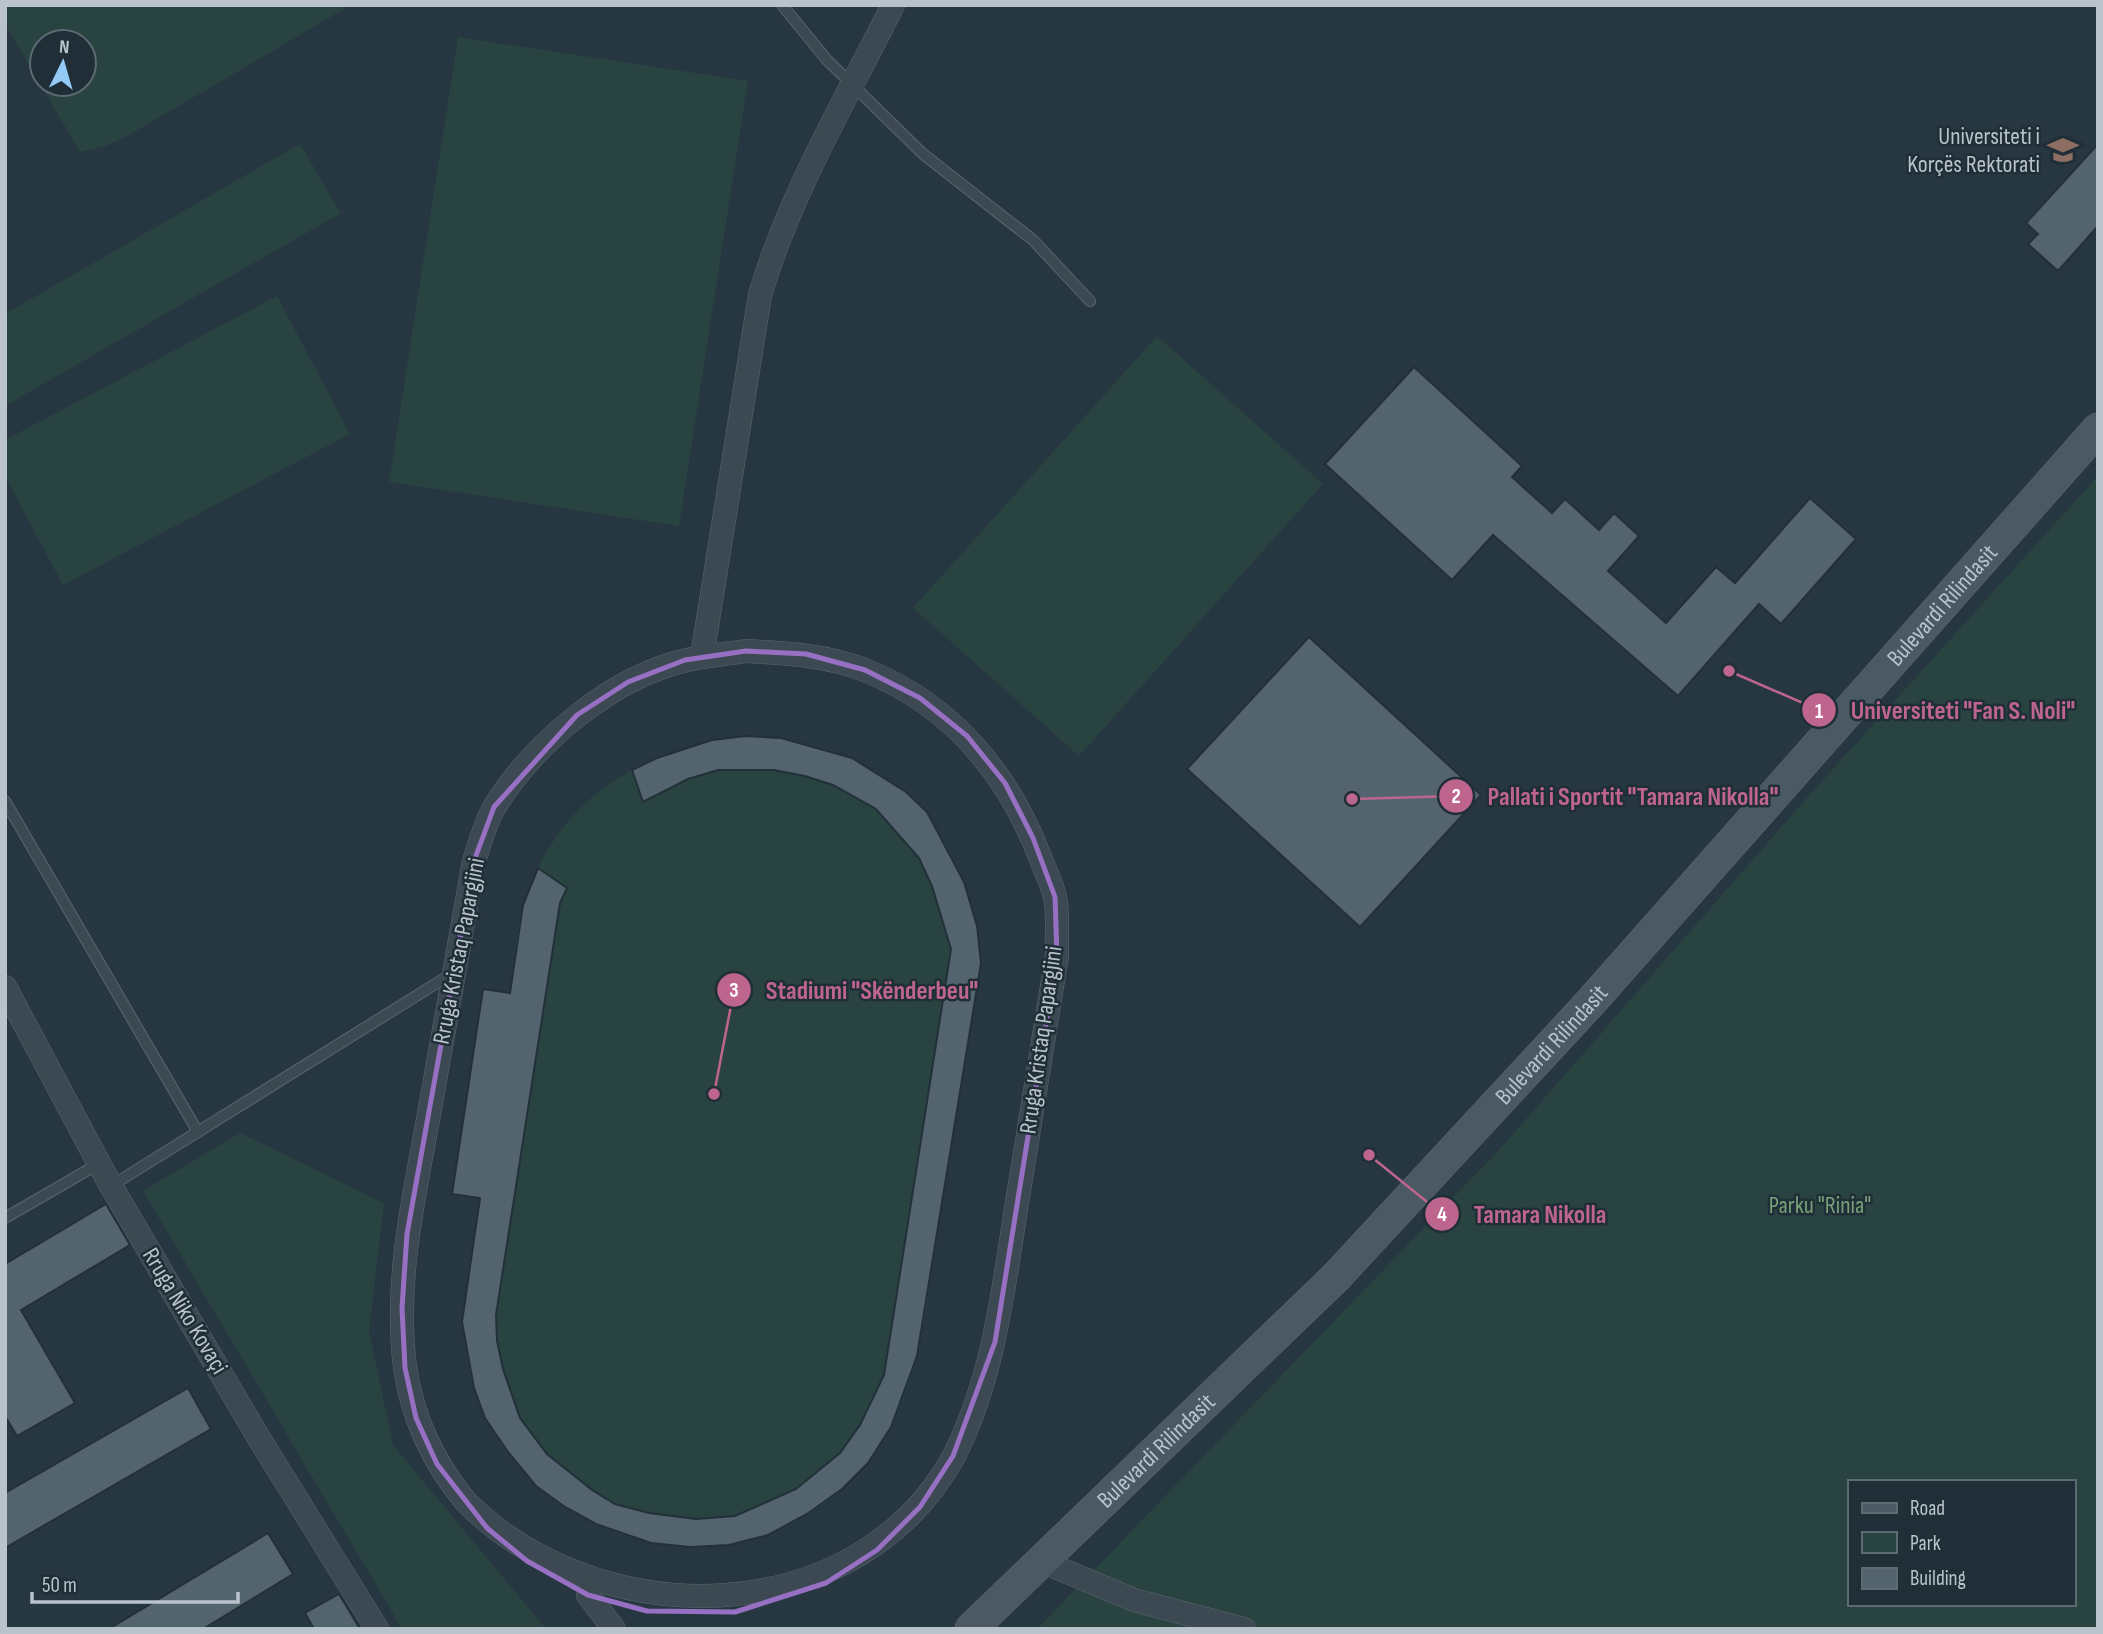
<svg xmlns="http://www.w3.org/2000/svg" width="2103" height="1634" font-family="'Sofia Sans Condensed',sans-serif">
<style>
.green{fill:#294341;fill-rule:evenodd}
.building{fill:#53646f;stroke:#223039;stroke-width:2}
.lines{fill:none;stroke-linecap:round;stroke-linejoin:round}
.service-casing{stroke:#5a666f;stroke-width:12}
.minor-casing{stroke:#5a666f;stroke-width:24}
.secondary-casing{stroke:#5a666f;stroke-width:33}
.service{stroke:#3c4952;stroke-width:10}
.minor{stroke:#3c4952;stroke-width:23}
.secondary{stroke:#4a5964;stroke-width:32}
.marked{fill:none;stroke:#9770c4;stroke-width:5;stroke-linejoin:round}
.labels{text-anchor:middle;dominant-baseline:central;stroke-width:5;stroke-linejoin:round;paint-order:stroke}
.poi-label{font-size:24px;fill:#b9c3cb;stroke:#202e37;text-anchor:end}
.street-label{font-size:24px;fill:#b9c3cb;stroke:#202e37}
.park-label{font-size:24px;fill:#78a17a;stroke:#202e37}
.leader{fill:none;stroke:#be658d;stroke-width:2.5}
.callout-dot{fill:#be658d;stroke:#202e37;stroke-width:2.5}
.mark-label{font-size:21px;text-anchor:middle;font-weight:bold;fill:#fff}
.callout-label{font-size:26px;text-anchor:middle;font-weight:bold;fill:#be658d;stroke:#202e37;stroke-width:5;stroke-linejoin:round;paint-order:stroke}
</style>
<rect width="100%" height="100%" fill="#273742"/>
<!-- green -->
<g class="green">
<path d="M5 5H351L131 134 108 145 80 152 5 24ZM84 42V84H42V42Z"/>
<polygon points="458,37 748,81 679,526 389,482"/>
<polygon points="300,144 341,213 5,406 5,314"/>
<polygon points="277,296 350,434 63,585 5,476 5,440"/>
<polygon points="1157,336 1323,484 1079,756 913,608"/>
<path d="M2098 476V1629H1037L1499 1150 1813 791ZM1849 1482H2073V1604H1849Z"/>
<path d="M746 736C890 744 965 821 981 963 968 1044 954 1125 941 1207 927 1292 924 1394 867 1464 834 1504 781 1537 730 1545 624 1563 505 1491 474 1388 454 1323 470 1264 480 1198L452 1194 483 989 510 993C514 964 515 930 524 902 560 796 639 750 746 736Z"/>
<polygon points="240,1133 384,1203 369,1331 393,1445 546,1629 402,1629 143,1191"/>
</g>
<!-- building -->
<g class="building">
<polygon points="2098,144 2098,226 2058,271 2028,244 2038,234 2026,223"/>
<polygon points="1414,367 1522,466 1512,477 1552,513 1565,499 1599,530 1614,513 1639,536 1608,571 1666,623 1716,567 1735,583 1810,498 1856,539 1781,624 1759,604 1678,696 1493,535 1452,580 1325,464"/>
<polygon points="1309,637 1481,795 1360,927 1187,769"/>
<polygon points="746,736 781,738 852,758 906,792 927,812 964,882 977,926 981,963 917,1356 891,1427 868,1463 842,1489 807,1514 768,1535 729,1545 690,1547 651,1543 596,1524 565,1507 536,1486 508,1452 485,1418 474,1388 462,1322 480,1198 452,1194 483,989 510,993 523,905 538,868 567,888 560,903 496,1315 497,1341 503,1369 520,1418 547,1454 592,1490 615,1504 649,1513 696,1519 735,1516 796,1489 840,1453 860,1425 884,1375 951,949 932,886 919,858 876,809 833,785 805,776 774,770 718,770 688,779 643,802 632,770 657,758 712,740"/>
<polygon points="106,1204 130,1245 21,1310 75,1403 17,1436 5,1416 5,1264"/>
<polygon points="188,1388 211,1429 5,1548 5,1493"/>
<polygon points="268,1533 293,1574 203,1629 109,1629"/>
<polygon points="339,1594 360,1629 314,1629 305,1613"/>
</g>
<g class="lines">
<!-- service casing -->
<g class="service-casing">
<g id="service">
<polyline points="782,5 827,60 923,154 1033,240 1090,301"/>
<polyline points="5,801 198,1132"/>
<polyline points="111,1186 453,973"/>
<polyline points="5,1218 100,1163"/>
</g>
</g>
<!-- minor casing -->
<g class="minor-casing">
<g id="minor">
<path d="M746 651C786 653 828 655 867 671 951 705 1008 773 1040 857 1045 870 1052 883 1055 897 1059 915 1056 937 1057 956 1043 1040 1030 1124 1016 1209 1003 1292 993 1379 954 1456 856 1634 598 1634 466 1502 434 1463 412 1418 405 1367 394 1282 414 1197 429 1114 444 1030 459 945 474 861 480 844 485 822 495 806 535 742 612 677 687 660 706 656 726 654 746 651Z"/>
<path d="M702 657 760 295C790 193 846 100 893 5"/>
<polyline points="5,987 111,1186 257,1435 377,1629"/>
<polyline points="1041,1561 1134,1600 1244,1629"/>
<polyline points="588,1595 614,1629"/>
</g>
</g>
<!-- secondary casing -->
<g class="secondary-casing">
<g id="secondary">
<path id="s1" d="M971 1629 1337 1276 1589 1004 2098 429"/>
</g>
</g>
<!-- service -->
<use href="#service" class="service"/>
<!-- minor -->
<use href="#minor" class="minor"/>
<!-- secondary -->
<use href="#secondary" class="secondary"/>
</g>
<!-- marked area -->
<path class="marked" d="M746 651 806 654 865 670 920 698 967 736 1005 783 1033 838 1055 897 1057 956 995 1342 953 1456 920 1507 877 1550 826 1583 735 1612 647 1611 588 1595 527 1561 487 1528 437 1464 416 1418 405 1368 402 1308 407 1234 474 861 494 807 577 715 628 682 685 660Z"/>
<!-- icons -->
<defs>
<g id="university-bare" transform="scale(2.415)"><path d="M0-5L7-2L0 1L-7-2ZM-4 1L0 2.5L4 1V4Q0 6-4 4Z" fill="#8d6e63" stroke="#202e37" stroke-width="2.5" paint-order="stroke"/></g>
</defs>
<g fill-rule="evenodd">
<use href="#university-bare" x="2063" y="150"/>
</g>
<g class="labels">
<!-- poi labels -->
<g class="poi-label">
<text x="2040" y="136">Universiteti i<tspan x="2040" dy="28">Korçës Rektorati</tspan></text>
</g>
<!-- street labels -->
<g class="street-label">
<text stroke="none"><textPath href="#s1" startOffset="1412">Bulevardi Rilindasit</textPath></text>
<text transform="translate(459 951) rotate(-79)">Rruga Kristaq Papargjini</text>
<text transform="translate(1041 1040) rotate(-82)">Rruga Kristaq Papargjini</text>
<text stroke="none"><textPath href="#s1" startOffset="824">Bulevardi Rilindasit</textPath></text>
<text transform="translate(185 1311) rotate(59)">Rruga Niko Kovaçi</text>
<text stroke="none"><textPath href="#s1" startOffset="257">Bulevardi Rilindasit</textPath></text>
</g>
<!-- park labels -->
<g class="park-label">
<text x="1820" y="1205">Parku "Rinia"</text>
</g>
</g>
<!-- callouts -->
<path class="leader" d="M1729 671L1819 710M1352 799L1456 796M714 1094L734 990M1369 1155L1442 1214"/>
<g class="callout-dot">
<circle cx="1729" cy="671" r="7"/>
<circle cx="1352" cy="799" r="7"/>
<circle cx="714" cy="1094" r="7"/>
<circle cx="1369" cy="1155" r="7"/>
<circle cx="1819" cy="710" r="18"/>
<circle cx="1456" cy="796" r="18"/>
<circle cx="734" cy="990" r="18"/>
<circle cx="1442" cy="1214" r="18"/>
</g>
<g class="mark-label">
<text x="1819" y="718">1</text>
<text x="1456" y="803">2</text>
<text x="734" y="997">3</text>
<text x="1442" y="1221">4</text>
</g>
<g class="callout-label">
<text x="1963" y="719">Universiteti "Fan S. Noli"</text>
<text x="1633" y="805">Pallati i Sportit "Tamara Nikolla"</text>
<text x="872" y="999">Stadiumi "Skënderbeu"</text>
<text x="1540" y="1223">Tamara Nikolla</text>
</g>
<!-- border -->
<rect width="2103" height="1634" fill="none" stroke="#b9c3cb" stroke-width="14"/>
<!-- legend -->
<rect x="1848" y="1480" width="228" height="126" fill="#202e37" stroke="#5d6a72" stroke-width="2"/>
<rect x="1862" y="1503" width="35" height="10" fill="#4a5964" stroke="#5d6a72" stroke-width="2"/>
<text x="1910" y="1515" font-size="21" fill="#b9c3cb">Road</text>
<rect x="1862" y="1532" width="35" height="21" fill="#294341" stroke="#5d6a72" stroke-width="2"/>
<text x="1910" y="1550" font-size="21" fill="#b9c3cb">Park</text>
<rect x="1862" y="1568" width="35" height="21" fill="#53646f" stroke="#5d6a72" stroke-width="2"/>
<text x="1910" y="1585" font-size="21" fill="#b9c3cb">Building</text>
<!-- north arrow -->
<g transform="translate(63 63) rotate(5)"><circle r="33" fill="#202e37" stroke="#5d6a72" stroke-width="2"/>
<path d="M0-5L12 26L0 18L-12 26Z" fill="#94cbf6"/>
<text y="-10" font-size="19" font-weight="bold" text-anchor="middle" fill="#b9c3cb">N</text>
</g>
<!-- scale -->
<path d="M32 1592v10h206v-10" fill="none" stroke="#b9c3cb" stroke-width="3.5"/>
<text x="42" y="1592" font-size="21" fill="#b9c3cb" stroke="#202e37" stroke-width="5" paint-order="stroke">50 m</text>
</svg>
